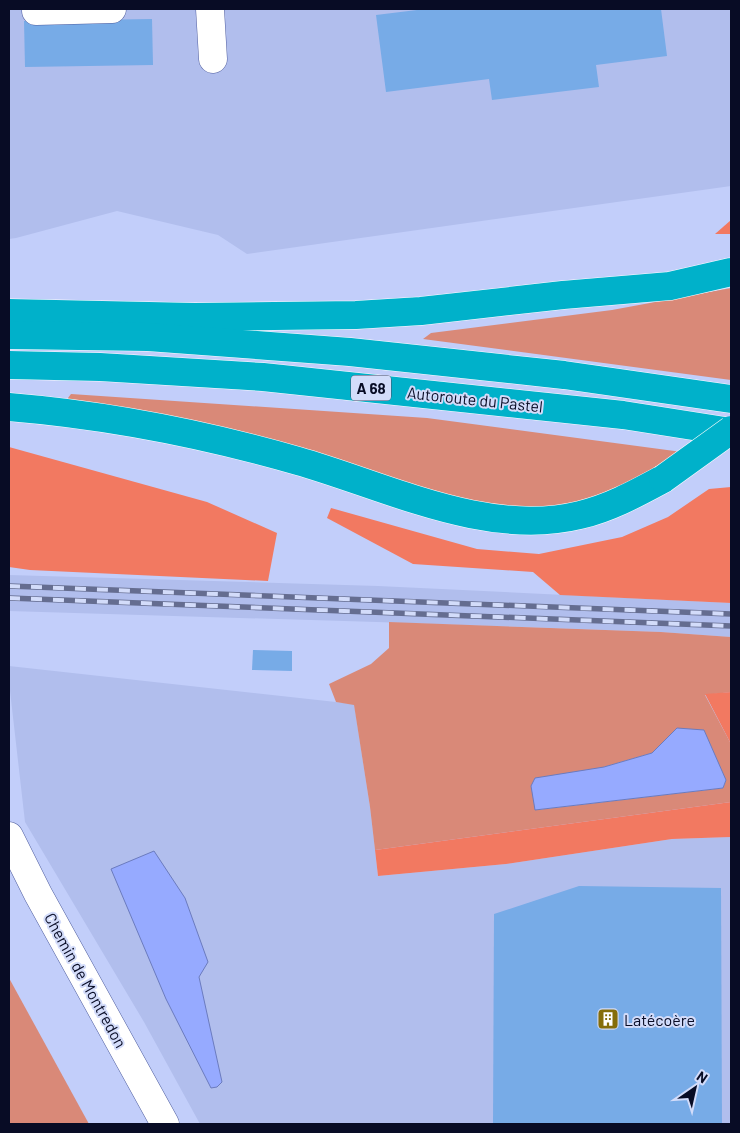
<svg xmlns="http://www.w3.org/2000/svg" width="740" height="1133" font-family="Barlow,sans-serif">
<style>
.built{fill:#b1beed}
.green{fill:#d98978;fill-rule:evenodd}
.forest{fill:#f27961}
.water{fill:#96aaff;stroke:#6b7bbe}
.building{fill:#77abe7}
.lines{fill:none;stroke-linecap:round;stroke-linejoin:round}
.minor-casing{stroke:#515fa0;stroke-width:29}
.highway-casing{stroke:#fff;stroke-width:29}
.minor{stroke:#fff;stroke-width:28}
.highway{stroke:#00b1ca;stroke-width:28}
.rail-casing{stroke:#656d90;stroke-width:5.5}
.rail{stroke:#d3dcfa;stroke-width:4;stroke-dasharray:11;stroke-linecap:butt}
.highway-bridge-casing{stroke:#fff;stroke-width:29;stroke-linecap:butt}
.highway-bridge{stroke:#00b1ca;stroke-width:28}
.labels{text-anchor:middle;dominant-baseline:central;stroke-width:4;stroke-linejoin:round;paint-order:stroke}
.shield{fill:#d3dcfa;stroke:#454a65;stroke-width:1}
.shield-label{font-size:15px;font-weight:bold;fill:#080c25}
.street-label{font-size:16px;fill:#080c25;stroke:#d3dcfa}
.poi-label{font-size:16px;fill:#080c25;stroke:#d3dcfa;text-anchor:start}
</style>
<rect width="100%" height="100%" fill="#c2cefa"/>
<!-- built -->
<g class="built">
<polygon points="9,9 731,9 731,186 247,254 218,235 117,211 16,238 9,239"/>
<polygon points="9,575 378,586 731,603 731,637 661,632 377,622 9,611"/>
<polygon points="9,666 354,704 370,807 378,876 506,864 672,839 731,837 731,1124 200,1124 144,1022 25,822 9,682"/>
</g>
<!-- green -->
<g class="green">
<polygon points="731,288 731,380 423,339 431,333 612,310"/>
<polygon points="71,394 427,418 682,452 607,498 518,511 466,502 69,402 68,398"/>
<path d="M389 622 661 632 731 637V692L705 695 731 744V802L375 850 370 807 354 705 336 702 329 684 371 664 389 648ZM677 728 726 780 723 788 536 810 604 767 652 753Z"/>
<polygon points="9,978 89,1124 9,1124"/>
</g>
<!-- forest -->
<g class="forest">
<polygon points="731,220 731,234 715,234"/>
<polygon points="9,447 207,502 277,533 268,581 30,570 9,567"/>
<polygon points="731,487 731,603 560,595 533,572 413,564 327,518 331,508 477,549 539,554 622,537 668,517 709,489"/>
<polygon points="731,692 731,744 705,694"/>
<polygon points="731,802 731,837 672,839 506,864 378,876 375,850"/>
</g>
<!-- water -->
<g class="water">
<polygon points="677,728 704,730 726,780 723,788 535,810 531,786 535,778 604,767 652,753"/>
<polygon points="154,851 185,898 208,962 199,977 222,1082 217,1087 211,1088 166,999 111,869"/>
</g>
<!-- building -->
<g class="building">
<polygon points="425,9 661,9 667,56 596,65 599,87 492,100 489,79 386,92 376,15"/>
<polygon points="152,19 153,65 25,67 24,21"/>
<polygon points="253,650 292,651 292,671 252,670"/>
<polygon points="579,886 721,888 722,1124 493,1124 494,914"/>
</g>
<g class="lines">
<!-- minor casing -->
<g class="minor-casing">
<g id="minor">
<polyline points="210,9 213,59"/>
<polyline points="36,11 112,9"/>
<polyline points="9,836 38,894 165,1124"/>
</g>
</g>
<!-- highway casing -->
<g class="highway-casing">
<g id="highway">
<polyline points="9,313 195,317 356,315 421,311 563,295 670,286 731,272"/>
<polyline points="9,335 148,337 350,352 564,375 731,399"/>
<polyline points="9,365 100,367 263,377 623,415 731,432"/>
<path d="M9 407C106 415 204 434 298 461 386 486 487 538 580 515 610 508 637 493 663 479"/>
</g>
</g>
<!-- minor -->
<use href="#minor" class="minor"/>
<!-- highway -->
<use href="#highway" class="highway"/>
<!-- rail casing -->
<g class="rail-casing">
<g id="rail">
<polyline points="9,586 731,614"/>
<polyline points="9,598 731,626"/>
</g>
</g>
<!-- rail -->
<use href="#rail" class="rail"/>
<!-- highway-bridge casing -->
<g class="highway-bridge-casing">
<polyline id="highway-bridge" points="663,479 731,430"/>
</g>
<!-- highway-bridge -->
<use href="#highway-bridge" class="highway-bridge"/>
</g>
<!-- icons -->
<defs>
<g id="building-square" transform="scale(1.125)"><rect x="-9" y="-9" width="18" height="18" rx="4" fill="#856d0a" stroke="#d3dcfa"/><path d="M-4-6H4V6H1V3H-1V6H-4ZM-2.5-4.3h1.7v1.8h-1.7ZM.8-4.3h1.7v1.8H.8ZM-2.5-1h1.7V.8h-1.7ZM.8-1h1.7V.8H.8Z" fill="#fff"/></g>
</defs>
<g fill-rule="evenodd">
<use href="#building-square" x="608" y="1019"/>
</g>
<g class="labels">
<!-- shield labels -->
<rect class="shield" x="351" y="375.5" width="40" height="25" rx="4"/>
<g class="shield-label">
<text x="371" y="388">A 68</text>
</g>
<!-- street labels -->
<g class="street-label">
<text transform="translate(475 399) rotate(6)">Autoroute du Pastel</text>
<text transform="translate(86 980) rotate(61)">Chemin de Montredon</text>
</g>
<!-- poi labels -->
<g class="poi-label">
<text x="624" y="1019">Latécoère</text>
</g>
</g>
<!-- border -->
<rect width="740" height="1133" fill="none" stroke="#080c25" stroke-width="20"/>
<!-- north arrow -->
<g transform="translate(695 1088) rotate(34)" stroke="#d3dcfa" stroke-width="4" paint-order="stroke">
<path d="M0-4L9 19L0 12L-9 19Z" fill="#080c25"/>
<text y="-8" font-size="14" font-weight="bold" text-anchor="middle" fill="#080c25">N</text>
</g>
</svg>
